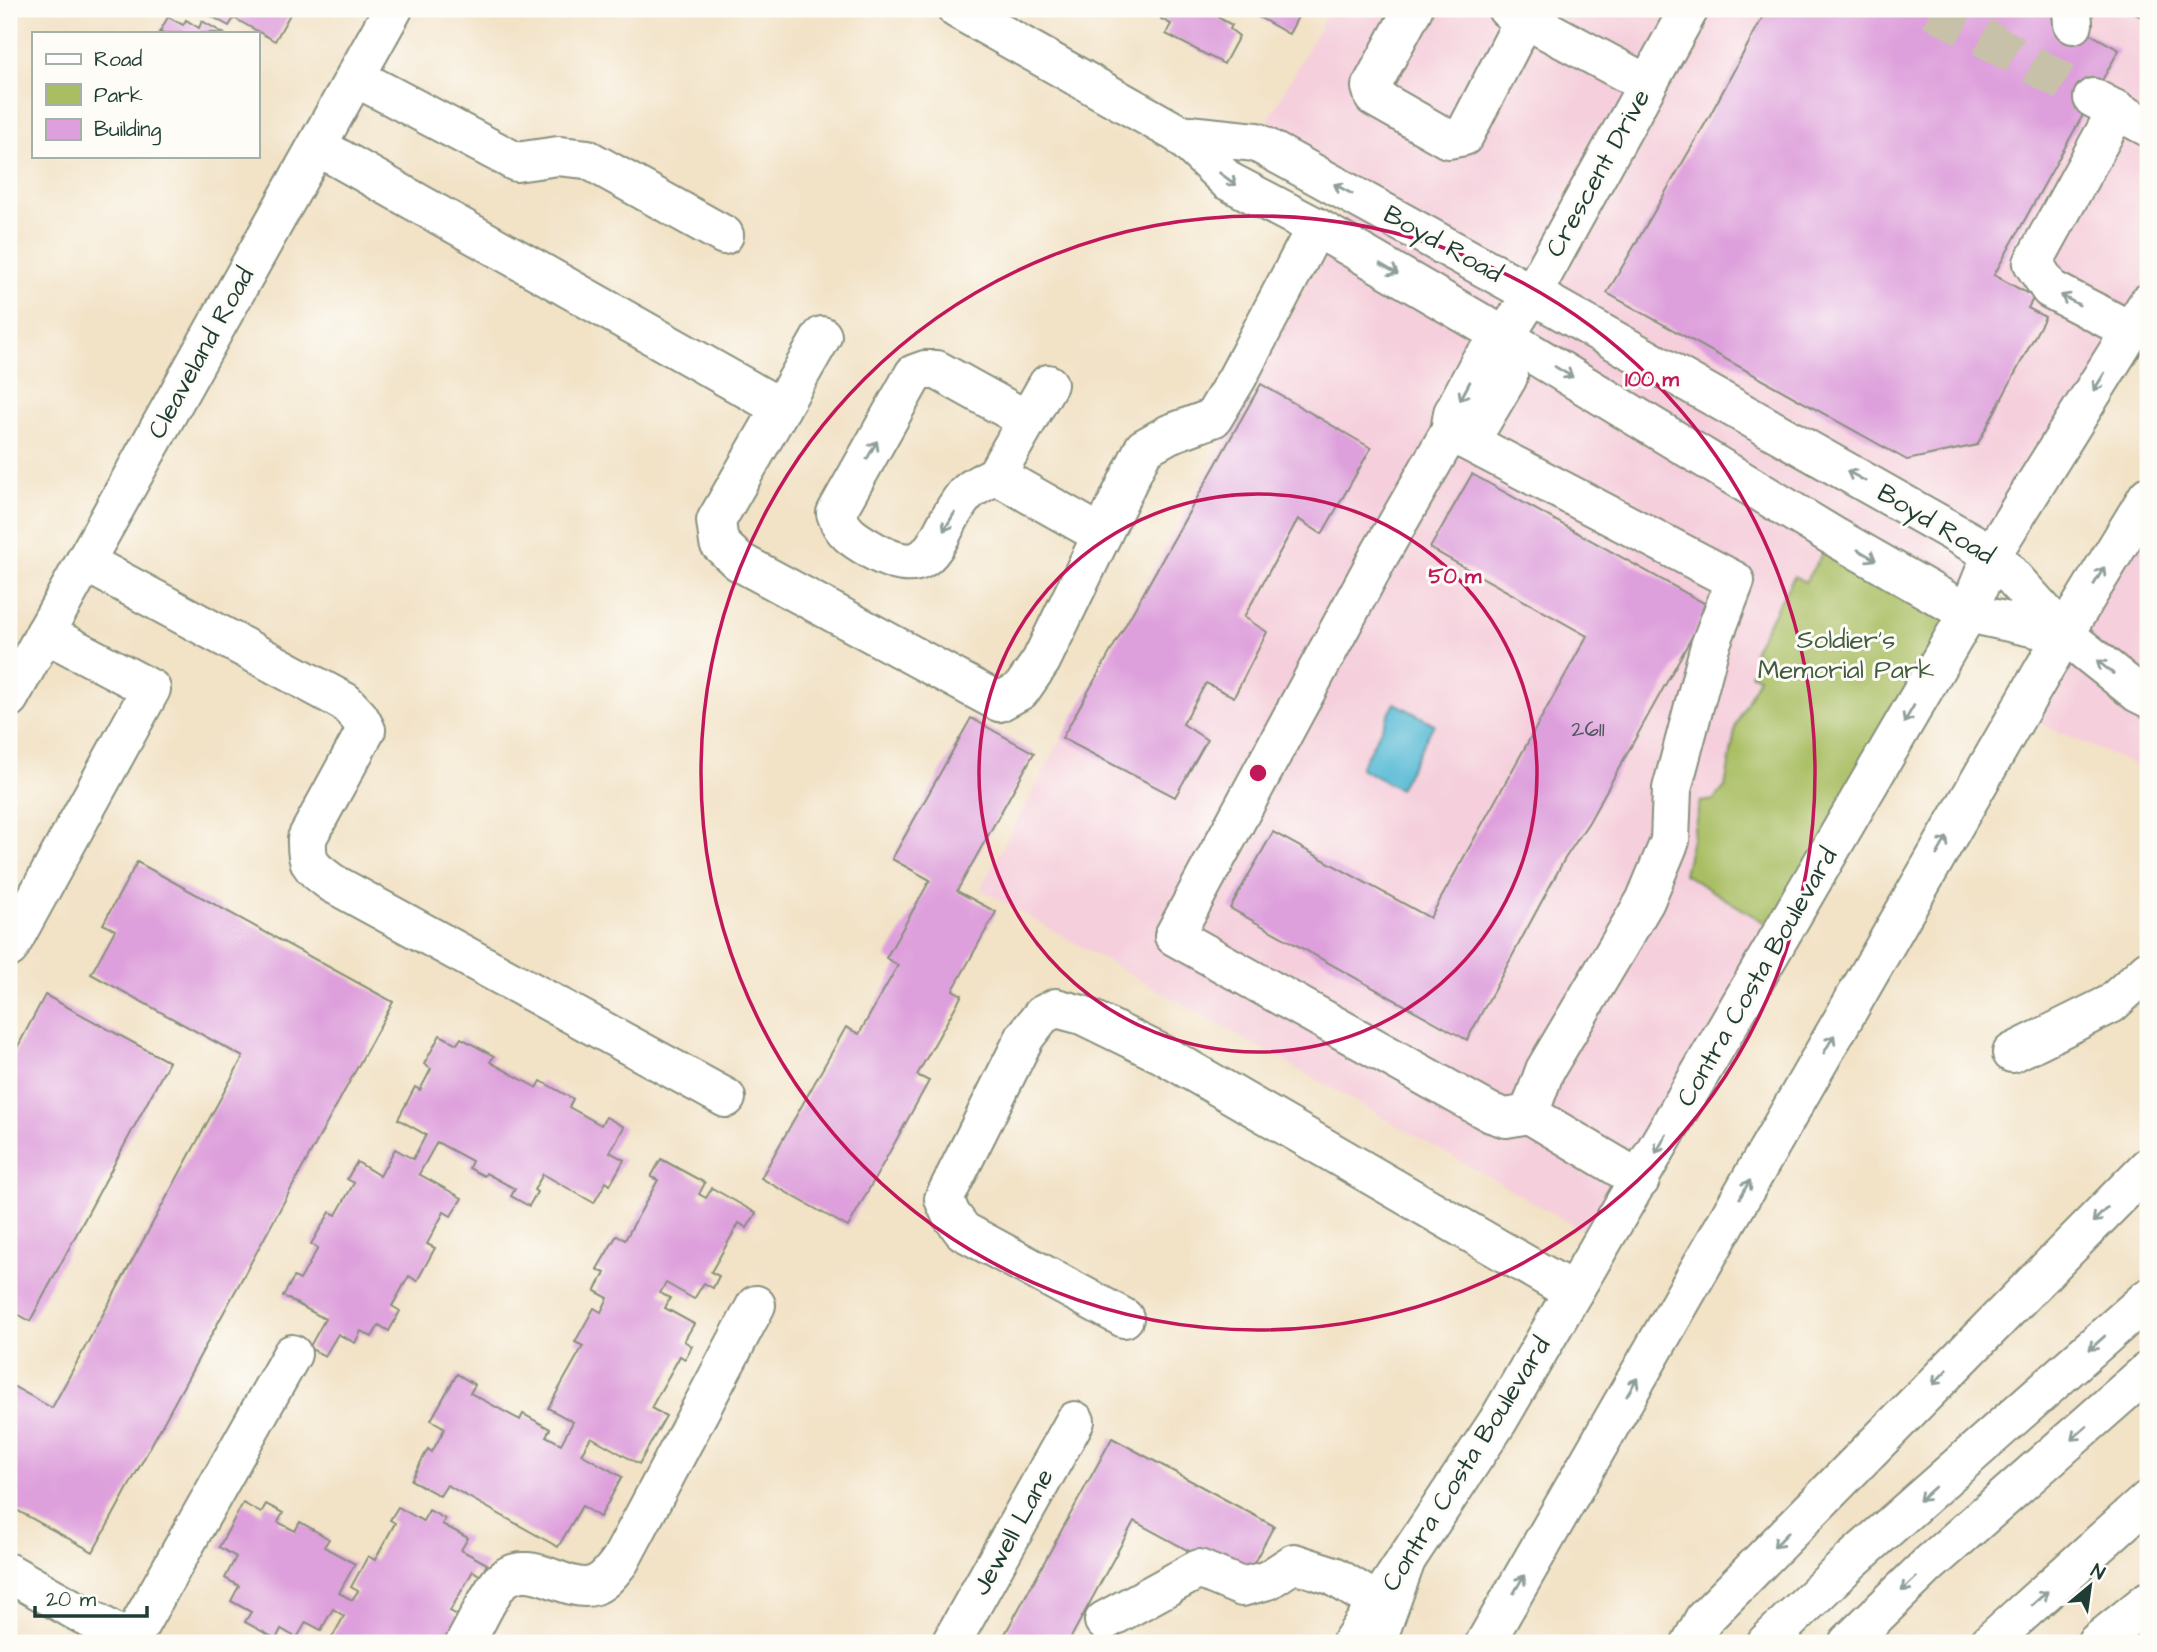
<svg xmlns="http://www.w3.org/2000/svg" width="2157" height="1652" font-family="'Architects Daughter',sans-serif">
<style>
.built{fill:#f5cfdc}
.green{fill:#a9be62;stroke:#647e4b;stroke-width:2}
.water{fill:#56bad5;stroke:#3a7c84;stroke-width:2}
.building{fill:#dea0dc}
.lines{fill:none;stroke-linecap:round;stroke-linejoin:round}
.minor-tunnel{stroke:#c8c1a9;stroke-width:38;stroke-dasharray:38 19;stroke-linecap:butt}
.minor-casing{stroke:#88907d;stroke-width:42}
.major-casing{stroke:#88907d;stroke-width:42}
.highway-casing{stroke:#88907d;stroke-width:42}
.minor{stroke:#fff;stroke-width:38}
.major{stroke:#fff;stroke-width:38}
.highway{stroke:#fff;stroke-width:38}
.oneway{stroke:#8f9e9a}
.ring{fill:none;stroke:#c2185b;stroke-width:3.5}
.labels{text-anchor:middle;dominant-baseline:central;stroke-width:6;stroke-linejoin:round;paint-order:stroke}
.number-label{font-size:23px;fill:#4f565e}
.street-label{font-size:26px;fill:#1f3d34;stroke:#fdfcf7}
.park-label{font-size:26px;fill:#425d40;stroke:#fdfcf7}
.centre{fill:#c2185b;stroke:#fdfcf7;stroke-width:3.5}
.ring-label{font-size:21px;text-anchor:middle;font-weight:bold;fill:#c2185b;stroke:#fdfcf7;stroke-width:6;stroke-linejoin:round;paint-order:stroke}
</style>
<rect width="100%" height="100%" fill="#fdfcf7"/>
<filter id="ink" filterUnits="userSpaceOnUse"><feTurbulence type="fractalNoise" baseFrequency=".0143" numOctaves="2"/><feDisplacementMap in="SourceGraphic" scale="14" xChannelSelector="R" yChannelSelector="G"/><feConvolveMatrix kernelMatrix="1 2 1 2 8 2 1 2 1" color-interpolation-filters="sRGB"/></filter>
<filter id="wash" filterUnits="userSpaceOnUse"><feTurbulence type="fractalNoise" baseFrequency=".00686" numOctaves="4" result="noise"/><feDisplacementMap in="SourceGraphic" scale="28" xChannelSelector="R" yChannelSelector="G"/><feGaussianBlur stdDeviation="1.57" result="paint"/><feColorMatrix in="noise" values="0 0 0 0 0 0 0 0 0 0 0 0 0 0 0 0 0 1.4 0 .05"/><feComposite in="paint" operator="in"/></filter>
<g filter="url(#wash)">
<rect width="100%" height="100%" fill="#f2e2c6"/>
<!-- built -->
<g class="built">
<polygon points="1330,9 2148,9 2148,303 1601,1241 980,889 1355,196 1256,142"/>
<polygon points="2148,496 2148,771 2018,714"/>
</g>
<!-- green -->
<polygon class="green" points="1833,536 1968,613 1782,933 1684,874 1700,802 1714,800 1725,787 1736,725 1759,677 1751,674 1760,655 1753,651 1794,576 1805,582"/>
<!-- water -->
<polygon class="water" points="1395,703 1434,724 1399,789 1360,768"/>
<g id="blocks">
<!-- building -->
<g class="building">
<polygon points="199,9 293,9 275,41 234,18 229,26"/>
<polygon points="1165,9 1216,9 1219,18 1232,25 1230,29 1239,36 1224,64 1166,34 1171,24 1161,19"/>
<polygon points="1254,9 1302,9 1289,34 1255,15 1258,11"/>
<polygon points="1767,9 2045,9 2119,50 1994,275 2034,297 2028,308 2045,317 1977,445 1907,460 1607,293 1709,117"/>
<polygon points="2127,9 2148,9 2148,21"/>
<polygon points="168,17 183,25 186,20 199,28 202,21 223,33 159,33"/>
<polygon points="1261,384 1371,448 1322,534 1298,519 1244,617 1267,632 1234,697 1206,683 1183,724 1207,740 1175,797 1062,738"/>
<polygon points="1472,474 1709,606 1589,822 1564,860 1467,1040 1230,908 1273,832 1430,918 1587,636 1430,548"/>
<polygon points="971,718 1034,753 957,891 996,912 953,990 962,995 917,1075 929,1081 848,1227 761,1178 846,1027 859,1034 898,965 886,958 930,880 892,859"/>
<polygon points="137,862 393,1002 93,1552 9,1506 9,1384 52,1408 243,1057 91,974 115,930 103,924"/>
<polygon points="45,995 169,1062 30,1321 9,1309 9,1063"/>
<polygon points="440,1035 457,1044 461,1038 494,1056 490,1062 537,1088 541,1081 573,1099 569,1107 601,1125 606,1117 624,1127 610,1152 624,1160 610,1185 606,1182 594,1203 543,1174 534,1190 537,1192 529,1206 511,1196 515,1189 486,1173 484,1176 469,1168 472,1161 437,1142 419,1174 462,1198 451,1216 444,1212 427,1244 435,1248 417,1281 409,1276 392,1306 400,1311 389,1331 379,1325 372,1337 361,1331 355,1343 338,1334 325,1356 309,1348 325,1319 283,1296 294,1277 300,1280 318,1248 311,1244 330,1212 336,1215 354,1183 347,1179 357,1162 380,1176 395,1149 413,1159 426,1135 398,1119 415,1087 420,1090 431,1069 424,1064"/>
<polygon points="661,1159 705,1183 699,1194 706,1198 712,1188 756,1213 747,1228 739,1223 711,1272 719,1276 713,1288 704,1283 694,1299 666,1283 660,1293 670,1298 665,1308 694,1324 684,1341 692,1346 685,1359 680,1356 651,1408 666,1416 639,1464 591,1437 581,1454 622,1477 600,1517 582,1506 558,1547 447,1485 440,1496 411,1480 428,1449 432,1452 445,1428 431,1420 457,1374 475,1385 470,1393 520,1420 523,1414 550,1429 546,1436 561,1444 573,1422 548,1408 583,1346 575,1342 594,1308 601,1312 608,1298 595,1291 605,1273 597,1269 617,1235 625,1240 658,1180 651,1177"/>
<polygon points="1112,1438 1274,1526 1244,1581 1134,1521 1068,1643 1000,1643"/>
<polygon points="243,1503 261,1513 266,1504 283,1513 278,1522 295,1531 300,1522 329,1539 324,1547 355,1564 339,1593 352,1600 358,1591 351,1587 368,1556 375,1560 395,1523 390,1520 398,1507 423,1521 429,1510 445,1519 442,1524 468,1538 461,1550 487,1564 481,1576 473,1571 450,1611 459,1616 444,1643 329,1643 344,1616 333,1609 321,1630 306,1622 297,1638 281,1629 276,1639 245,1622 251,1612 231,1601 239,1586 225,1578 236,1557 219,1547"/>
</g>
</g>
</g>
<g filter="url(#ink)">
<use href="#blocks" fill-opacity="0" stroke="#88907d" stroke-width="2"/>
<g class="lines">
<!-- minor-tunnel -->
<polyline class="minor-tunnel" points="1932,9 2093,98"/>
<!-- minor casing -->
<g class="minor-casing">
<g id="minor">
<polyline points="957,9 1179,134 1228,181 1316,227 1505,337 1833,536 1968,613 2064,634"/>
<polyline points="1413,9 1371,87 1374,97 1448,139 1464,136 1525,18"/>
<polyline points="1507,9 1647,84"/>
<polyline points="2072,9 2073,24"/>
<polyline points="355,77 516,162 558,156 587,159 724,235"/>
<polyline points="2093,98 2148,127"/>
<polyline points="2117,110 2033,263 2050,289 2131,331"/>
<polyline points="1179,134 1256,142 1532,294 1992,554 2064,634 2138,693 2148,698"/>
<polyline points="317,146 781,408"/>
<polyline points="822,336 716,521 719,543 738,561 999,702 1021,690 1041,661 1144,448 1169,434 1213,418 1237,378 1316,227"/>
<polyline points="1505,337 1508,377 1479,426 1450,432 1453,413 1480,362 1505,337 1532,294 1689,9"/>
<polyline points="1048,384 996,475 1102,535"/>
<path d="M996 475C986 481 971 487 964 496 933 534 937 587 872 550 855 540 842 533 836 513L914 374 925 370H937L1027 420"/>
<path d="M85 562 345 702 359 717 366 730 307 838C306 865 311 867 332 883L726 1098"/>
<polyline points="9,698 393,9"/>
<polyline points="9,948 151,689 45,633"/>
<polyline points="2012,1053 2111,1004 2148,970"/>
<polyline points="1529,1114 1545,1070 1645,901 1670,841 1672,789 1710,646 1735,581 1450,432 1380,554 1174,936 1491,1113 1506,1118 1529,1114 1640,1180"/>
<polyline points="1124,1318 963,1231 951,1215 944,1199 1025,1037 1042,1015 1056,1008 1082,1015 1164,1055 1573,1292"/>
<polyline points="9,1573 133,1643"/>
<polyline points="1104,1621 1199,1569 1242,1587 1268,1580 1294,1563 1334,1576 1378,1603"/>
<polyline points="130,1642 292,1354"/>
<path d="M465 1643C474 1628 489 1594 500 1582 533 1551 573 1604 602 1581 609 1576 615 1567 620 1561L756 1305"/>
<polyline points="951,1643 1075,1421"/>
</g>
</g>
<!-- major casing -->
<g class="major-casing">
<g id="major">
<polyline points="1351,1643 1498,1421 1968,613 1992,554 2148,303"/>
<polyline points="1485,1643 2064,634 2148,496"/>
</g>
</g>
<!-- highway casing -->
<g class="highway-casing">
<g id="highway">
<polyline points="1376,1643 1406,1560"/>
<polyline points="1691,1643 1704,1619 2148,1167"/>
<polyline points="1766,1643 1852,1560 2148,1298"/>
<polyline points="1848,1643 1928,1565 2148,1371"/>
<polyline points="1989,1643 2148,1500"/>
<polyline points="2096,1643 2148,1601"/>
</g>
</g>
<!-- minor -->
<use href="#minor" class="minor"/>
<!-- major -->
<use href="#major" class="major"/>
<!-- highway -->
<use href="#highway" class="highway"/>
</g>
<!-- one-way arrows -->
<defs><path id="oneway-shaft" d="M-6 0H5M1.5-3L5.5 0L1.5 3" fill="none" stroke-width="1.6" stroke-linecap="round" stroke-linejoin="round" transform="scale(1.75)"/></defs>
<g class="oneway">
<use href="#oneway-shaft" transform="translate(1228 179) rotate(36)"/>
<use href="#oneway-shaft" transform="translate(1343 189) rotate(-151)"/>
<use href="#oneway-shaft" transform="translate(1389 269) rotate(30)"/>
<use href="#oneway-shaft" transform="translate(2070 300) rotate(-152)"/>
<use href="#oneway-shaft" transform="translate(1564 372) rotate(31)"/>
<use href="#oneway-shaft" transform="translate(2099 382) rotate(122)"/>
<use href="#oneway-shaft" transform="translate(1465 391) rotate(118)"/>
<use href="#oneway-shaft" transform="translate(872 450) rotate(-61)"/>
<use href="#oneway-shaft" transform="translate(1856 476) rotate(-151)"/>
<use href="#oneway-shaft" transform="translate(949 522) rotate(121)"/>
<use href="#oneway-shaft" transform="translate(1867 555) rotate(30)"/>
<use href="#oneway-shaft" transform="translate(2099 576) rotate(-59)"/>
<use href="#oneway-shaft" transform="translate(2105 667) rotate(-141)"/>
<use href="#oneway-shaft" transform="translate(1909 714) rotate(120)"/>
<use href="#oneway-shaft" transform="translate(1942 846) rotate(-60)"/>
<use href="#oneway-shaft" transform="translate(1829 1044) rotate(-60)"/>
<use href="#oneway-shaft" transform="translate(1661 1144) rotate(120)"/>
<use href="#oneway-shaft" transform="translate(1745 1189) rotate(-60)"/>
<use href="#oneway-shaft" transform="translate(2100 1215) rotate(135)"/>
<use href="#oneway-shaft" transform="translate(2097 1343) rotate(138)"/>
<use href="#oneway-shaft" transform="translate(1940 1377) rotate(134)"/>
<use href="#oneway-shaft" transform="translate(1632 1387) rotate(-60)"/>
<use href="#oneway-shaft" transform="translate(2079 1433) rotate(139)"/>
<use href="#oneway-shaft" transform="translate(1927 1494) rotate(138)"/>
<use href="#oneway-shaft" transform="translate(1781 1540) rotate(134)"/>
<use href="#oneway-shaft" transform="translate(1519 1584) rotate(-60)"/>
<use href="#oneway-shaft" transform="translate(1909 1584) rotate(136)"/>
<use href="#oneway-shaft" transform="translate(2040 1598) rotate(-42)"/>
</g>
</g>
<!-- distance rings -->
<g class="ring">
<circle cx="1258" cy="773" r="279"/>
<circle cx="1258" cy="773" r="557"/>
</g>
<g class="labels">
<!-- number labels -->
<g class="number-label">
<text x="1588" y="729">2611</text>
</g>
<!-- street labels -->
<g class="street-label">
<text transform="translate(1598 173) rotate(-61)">Crescent Drive</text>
<text transform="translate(1443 244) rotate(29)">Boyd Road</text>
<text transform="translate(201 353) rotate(-61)">Cleaveland Road</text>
<text transform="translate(1936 524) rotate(31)">Boyd Road</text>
<text transform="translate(1757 977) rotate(-60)">Contra Costa Boulevard</text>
<text transform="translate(1466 1464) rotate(-58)">Contra Costa Boulevard</text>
<text transform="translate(1013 1532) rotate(-61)">Jewell Lane</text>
</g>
<!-- park labels -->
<g class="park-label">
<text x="1846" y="640">Soldier's<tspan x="1846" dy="30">Memorial Park</tspan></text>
</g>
</g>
<circle cx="1258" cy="773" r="10" class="centre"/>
<g class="ring-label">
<text x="1652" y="386">100 m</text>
<text x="1455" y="583">50 m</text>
</g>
<!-- margin -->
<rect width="2157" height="1652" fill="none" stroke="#fdfcf7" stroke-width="35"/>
<!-- legend -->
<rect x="32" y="32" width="228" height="126" fill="#fdfcf7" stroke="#a4b0a9" stroke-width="2"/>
<rect x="46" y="54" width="35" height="10" fill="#ffffff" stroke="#a4b0a9" stroke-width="2"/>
<text x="94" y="66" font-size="21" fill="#1f3d34">Road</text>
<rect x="46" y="84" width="35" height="21" fill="#a9be62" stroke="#a4b0a9" stroke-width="2"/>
<text x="94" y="102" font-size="21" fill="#1f3d34">Park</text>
<rect x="46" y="119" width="35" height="21" fill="#dea0dc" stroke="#a4b0a9" stroke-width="2"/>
<text x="94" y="136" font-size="21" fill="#1f3d34">Building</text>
<!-- north arrow -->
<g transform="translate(2090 1586) rotate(29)" stroke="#fdfcf7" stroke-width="5" paint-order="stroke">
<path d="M0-5L12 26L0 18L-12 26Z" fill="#1f3d34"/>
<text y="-10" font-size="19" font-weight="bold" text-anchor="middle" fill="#1f3d34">N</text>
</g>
<!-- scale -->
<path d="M35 1606v10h112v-10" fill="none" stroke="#1f3d34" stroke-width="3.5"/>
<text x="46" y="1606" font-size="21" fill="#1f3d34" stroke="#fdfcf7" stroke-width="5" paint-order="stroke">20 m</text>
</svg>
